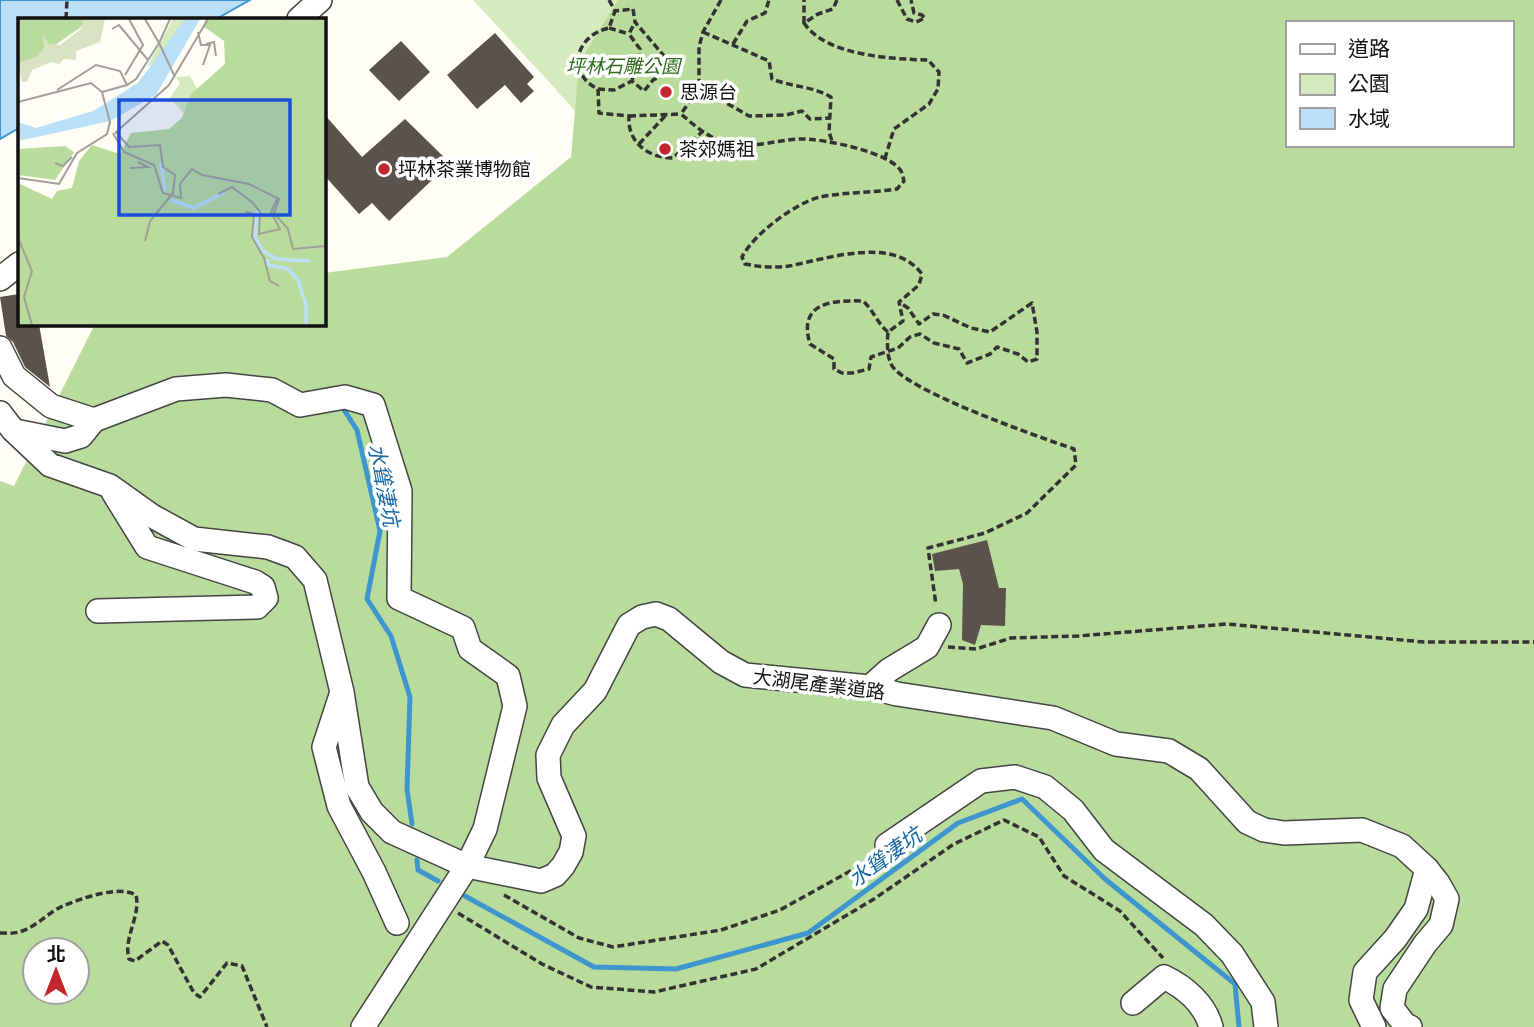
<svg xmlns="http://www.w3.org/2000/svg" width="1534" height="1027" font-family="Lora,'Noto Sans TC',serif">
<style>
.green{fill:#d5ebbd}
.forest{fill:#b9dc9c;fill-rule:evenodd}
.water{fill:#b9e0f7;stroke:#3f96cf;stroke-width:2}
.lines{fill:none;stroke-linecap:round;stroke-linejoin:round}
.stream{stroke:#3f96cf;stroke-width:5}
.building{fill:#5a524d}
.minor-casing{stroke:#444;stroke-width:26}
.path{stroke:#333;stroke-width:3.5;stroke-dasharray:7 3.5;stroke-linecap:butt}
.minor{stroke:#fff;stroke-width:23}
.poi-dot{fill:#c4262e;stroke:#fff;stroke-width:2.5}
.labels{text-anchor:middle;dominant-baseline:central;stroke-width:7;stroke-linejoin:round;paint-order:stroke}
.park-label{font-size:19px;font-style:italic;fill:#2f6b1f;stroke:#fff}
.poi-label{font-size:19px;fill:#111;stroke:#fff;text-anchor:start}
.street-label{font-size:19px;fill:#111;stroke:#fff}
.water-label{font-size:21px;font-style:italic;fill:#1768a6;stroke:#fff}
.inset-river{fill:none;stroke:#b9e0f7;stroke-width:3.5}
.inset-road{fill:none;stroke:#a09f9a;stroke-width:2}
.view{fill:#1d4ed8;fill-opacity:0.15;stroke:#1d4ed8;stroke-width:3.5}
.inset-edge{fill:none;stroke:#111;stroke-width:3.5}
</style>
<rect width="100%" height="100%" fill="#fffdf5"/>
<!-- green -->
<polygon class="green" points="473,0 703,0 642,188 552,85"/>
<!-- forest -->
<path class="forest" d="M618 0H1534V1027H0V481L14 486 95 324H324V273L447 257 571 157 579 63ZM1287 23H1511V145H1287ZM35 950H77V992H35Z"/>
<!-- water -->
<polygon class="water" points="0,0 250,0 216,19 19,19 19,128 0,139"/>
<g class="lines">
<!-- stream -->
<g class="stream">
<polyline points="341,405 357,430 380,531 367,599 391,636 410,697 407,789 412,824"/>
<polyline points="417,860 418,870 438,881"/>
<polyline points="465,896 594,967 676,969 808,933 958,823 1022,799 1105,879 1235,984 1239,1027"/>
</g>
</g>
<!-- building -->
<g class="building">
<polygon points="495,33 534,77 527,84 534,91 521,103 505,85 477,109 447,75"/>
<polygon points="401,41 430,72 399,101 369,70"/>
<polygon points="324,114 362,157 405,119 450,163 389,221 372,203 359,214 324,175"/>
<polygon points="19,294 19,324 39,324 50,387 25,367 13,342 6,336 0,297"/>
<polygon points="987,540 999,588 1006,588 1005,626 981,625 975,645 962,640 963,584 959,569 935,571 932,554"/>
</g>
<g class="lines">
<!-- minor casing -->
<g class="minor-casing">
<g id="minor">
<polyline points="299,19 320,0"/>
<polyline points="0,279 19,264"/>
<polyline points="0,348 14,376 51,406 94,420 176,389 226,385 272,390 300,405 345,397 373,405 400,491 399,598 463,628 470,649 508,676 515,706 485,829 467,866 363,1027"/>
<polyline points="0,413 13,430 50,465 110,486 152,516 194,539 268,547 295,557 315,580 342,692 357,787 372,812 392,832 467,866 541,881 555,875 563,866 571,852 574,836 549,778 548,755 563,725 595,691 629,625 642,617 656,614 669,619 721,662 745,675 870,687 897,694 1053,718 1116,744 1169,751 1199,769 1247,822 1264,830 1284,833 1362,830 1402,846 1427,869 1438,883 1447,899 1441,925 1425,944 1395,989 1392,1008 1405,1025 1410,1027"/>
<polyline points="15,431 65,441 81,436 94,420"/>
<polyline points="98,611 257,607 266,598 263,587 255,582 147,547 113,492"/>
<polyline points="870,687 889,670 927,647 939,625"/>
<polyline points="341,695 324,747 339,806 374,872 397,923"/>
<polyline points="887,845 981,781 1015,777 1045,787 1073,810 1104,850 1204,925 1232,954 1263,1002 1266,1027"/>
<path d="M1133 1003 1164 977C1185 987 1205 1004 1211 1027"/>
<polyline points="1374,1027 1361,1000 1365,972 1395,939 1416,909 1427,869"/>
</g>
</g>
<!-- path -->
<g class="path">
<path d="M609 0 615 11 609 28C576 35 565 73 598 89L599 113 629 116C627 142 648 158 673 158L703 131"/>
<path d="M721 0 703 32 699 47V88L681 114C695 126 712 141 731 144 755 148 777 140 800 139 821 138 890 152 901 171 903 174 903 178 904 181L897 189C871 193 844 192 820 197 795 203 754 234 742 257L745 264C760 267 774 268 789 266 827 259 893 235 922 274L919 285 899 302 903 321 888 332C887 341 887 356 891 364 903 390 1042 438 1074 449L1076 465 1027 513 985 533 928 548 936 605"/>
<path d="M837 0 833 9 818 14 804 23C826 56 892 59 928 60L939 72 938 89 929 104 894 129 885 158"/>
<polyline points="897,0 907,19 916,22 925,18 922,15 914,13 911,0"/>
<polyline points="66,19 67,0"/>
<polyline points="804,23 804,0"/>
<polyline points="609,28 629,34"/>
<path d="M703 32 769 61 772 79C792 87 812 86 831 97L829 132 833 144"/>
<polyline points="733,44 747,21 765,13 769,0"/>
<polyline points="632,80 638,64 640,49 629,34 635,22"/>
<polyline points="700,88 749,116 786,115 802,111 810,119 829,118"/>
<polyline points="598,89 614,90 632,81 644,91 653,80 663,75 664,56 635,22 633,9 615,11"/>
<polyline points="629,116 681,114"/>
<polyline points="639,144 666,115"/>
<path d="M888 332C877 323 874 311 863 301 830 300 798 303 810 344L834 359V369L842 373H852L869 369 871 357 898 348 910 337 920 334 934 343 959 349 967 363 990 354 997 347 1018 354 1028 362 1037 359V332L1032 303 990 332 971 328 943 315 933 314 919 324 908 308 899 302"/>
<polyline points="948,647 976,649 1011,638 1078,636 1227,624 1424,642 1534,642"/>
<polyline points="504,895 579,938 613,947 721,930 780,910 872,859"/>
<polyline points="458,913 542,964 591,987 654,992 756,969 874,899 954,844 1004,820 1039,837 1064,876 1120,911 1163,958"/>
<path d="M0 933C7 933 14 934 22 931 37 926 49 912 63 906 82 898 119 885 136 895 141 916 123 938 129 959L135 961 162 941 168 945 194 993 200 997 227 963 242 966 267 1027"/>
</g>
<!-- minor -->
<use href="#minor" class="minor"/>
</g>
<!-- markers -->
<g class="poi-dot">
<circle cx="666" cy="92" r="7"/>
<circle cx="665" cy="149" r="7"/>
<circle cx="384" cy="169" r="7"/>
</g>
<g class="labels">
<!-- park labels -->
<g class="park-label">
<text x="623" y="66">坪林石雕公園</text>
</g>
<!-- poi labels -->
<g class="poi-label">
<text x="680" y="92">思源台</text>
<text x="679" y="149">茶郊媽祖</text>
<text x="398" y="169">坪林茶業博物館</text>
</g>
<!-- street labels -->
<g class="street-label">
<text transform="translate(819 684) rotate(7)">大湖尾產業道路</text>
</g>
<!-- water labels -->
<g class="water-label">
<text transform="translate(384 485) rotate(79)">水聳淒坑</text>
<text transform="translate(885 857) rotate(-36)">水聳淒坑</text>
</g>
</g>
<!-- overview -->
<g transform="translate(18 18)">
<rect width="308" height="308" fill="#fffdf5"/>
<path d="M155 1H168L137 45 129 49ZM172 58 182 76 173 103 152 80 162 65 158 59Z" fill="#d5ebbd"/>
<path d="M0 1H82L70 4 0 53ZM188 1H308V307H0V165L34 181 39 173 54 170 61 143 74 127 102 136 113 115 151 111 164 100 173 76 207 46 206 23 185 8ZM47 128 56 134 37 162 0 157V131Z" fill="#b9dc9c"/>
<path d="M66 1H87L82 24 58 33V42L46 41 41 46 34 44 14 52 9 64H4L0 45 20 38 26 30 25 16 31 26 42 27 63 11Z" fill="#d9e3c4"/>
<path d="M167 1H182L138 77 92 103 0 123V104L18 110 75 93 120 65Z" fill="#b9e0f7"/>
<path class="inset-river" d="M143 145 147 173M153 182 176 190 207 174M239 193 237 219 245 233 259 241 292 243M250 241V247L270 251 280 262 288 287V307"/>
<path class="inset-road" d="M152 1 141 25 157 59M94 11 101 7 130 42M180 14 183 27H192L185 47M188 26 196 24 198 38M107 57 125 27 111 1M39 72 78 47 102 53 109 67 118 61 141 25 127 1M84 74 109 67M0 84 73 65 84 74 92 104 89 116 59 135 41 166 0 160M98 114 111 129 142 127 145 149 157 157 155 175 132 203 127 223M95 115 106 134 136 147 145 175 163 180 162 166 174 151 184 157 231 166 261 181 256 195 270 211 275 231 308 228M97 115 151 67 190 1M37 145 45 148 54 139M112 150 130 149 120 144M200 176 214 169 235 185 242 194 241 216 262 211 253 194 260 179M227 194 236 196 234 219 246 240 252 263 261 268M0 220 14 253 6 279 14 307"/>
<path class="view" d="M101 82H272V197H101Z"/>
<rect width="308" height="308" class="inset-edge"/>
</g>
<!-- legend -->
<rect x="1286" y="21" width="228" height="126" fill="#ffffff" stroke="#a0a0a0" stroke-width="2"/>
<rect x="1300" y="44" width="35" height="10" fill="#ffffff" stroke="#a0a0a0" stroke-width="2"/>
<text x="1348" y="56" font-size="21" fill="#111111">道路</text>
<rect x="1300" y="74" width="35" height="21" fill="#d5ebbd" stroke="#a0a0a0" stroke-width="2"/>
<text x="1348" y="91" font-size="21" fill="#111111">公園</text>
<rect x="1300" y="108" width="35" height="21" fill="#b9e0f7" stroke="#a0a0a0" stroke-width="2"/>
<text x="1348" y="126" font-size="21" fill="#111111">水域</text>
<!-- north arrow -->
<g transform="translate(56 971)"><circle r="33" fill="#ffffff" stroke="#a0a0a0" stroke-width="2"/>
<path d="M0-5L12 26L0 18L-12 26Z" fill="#c4262e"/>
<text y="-10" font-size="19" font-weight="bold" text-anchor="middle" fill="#111111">北</text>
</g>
</svg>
